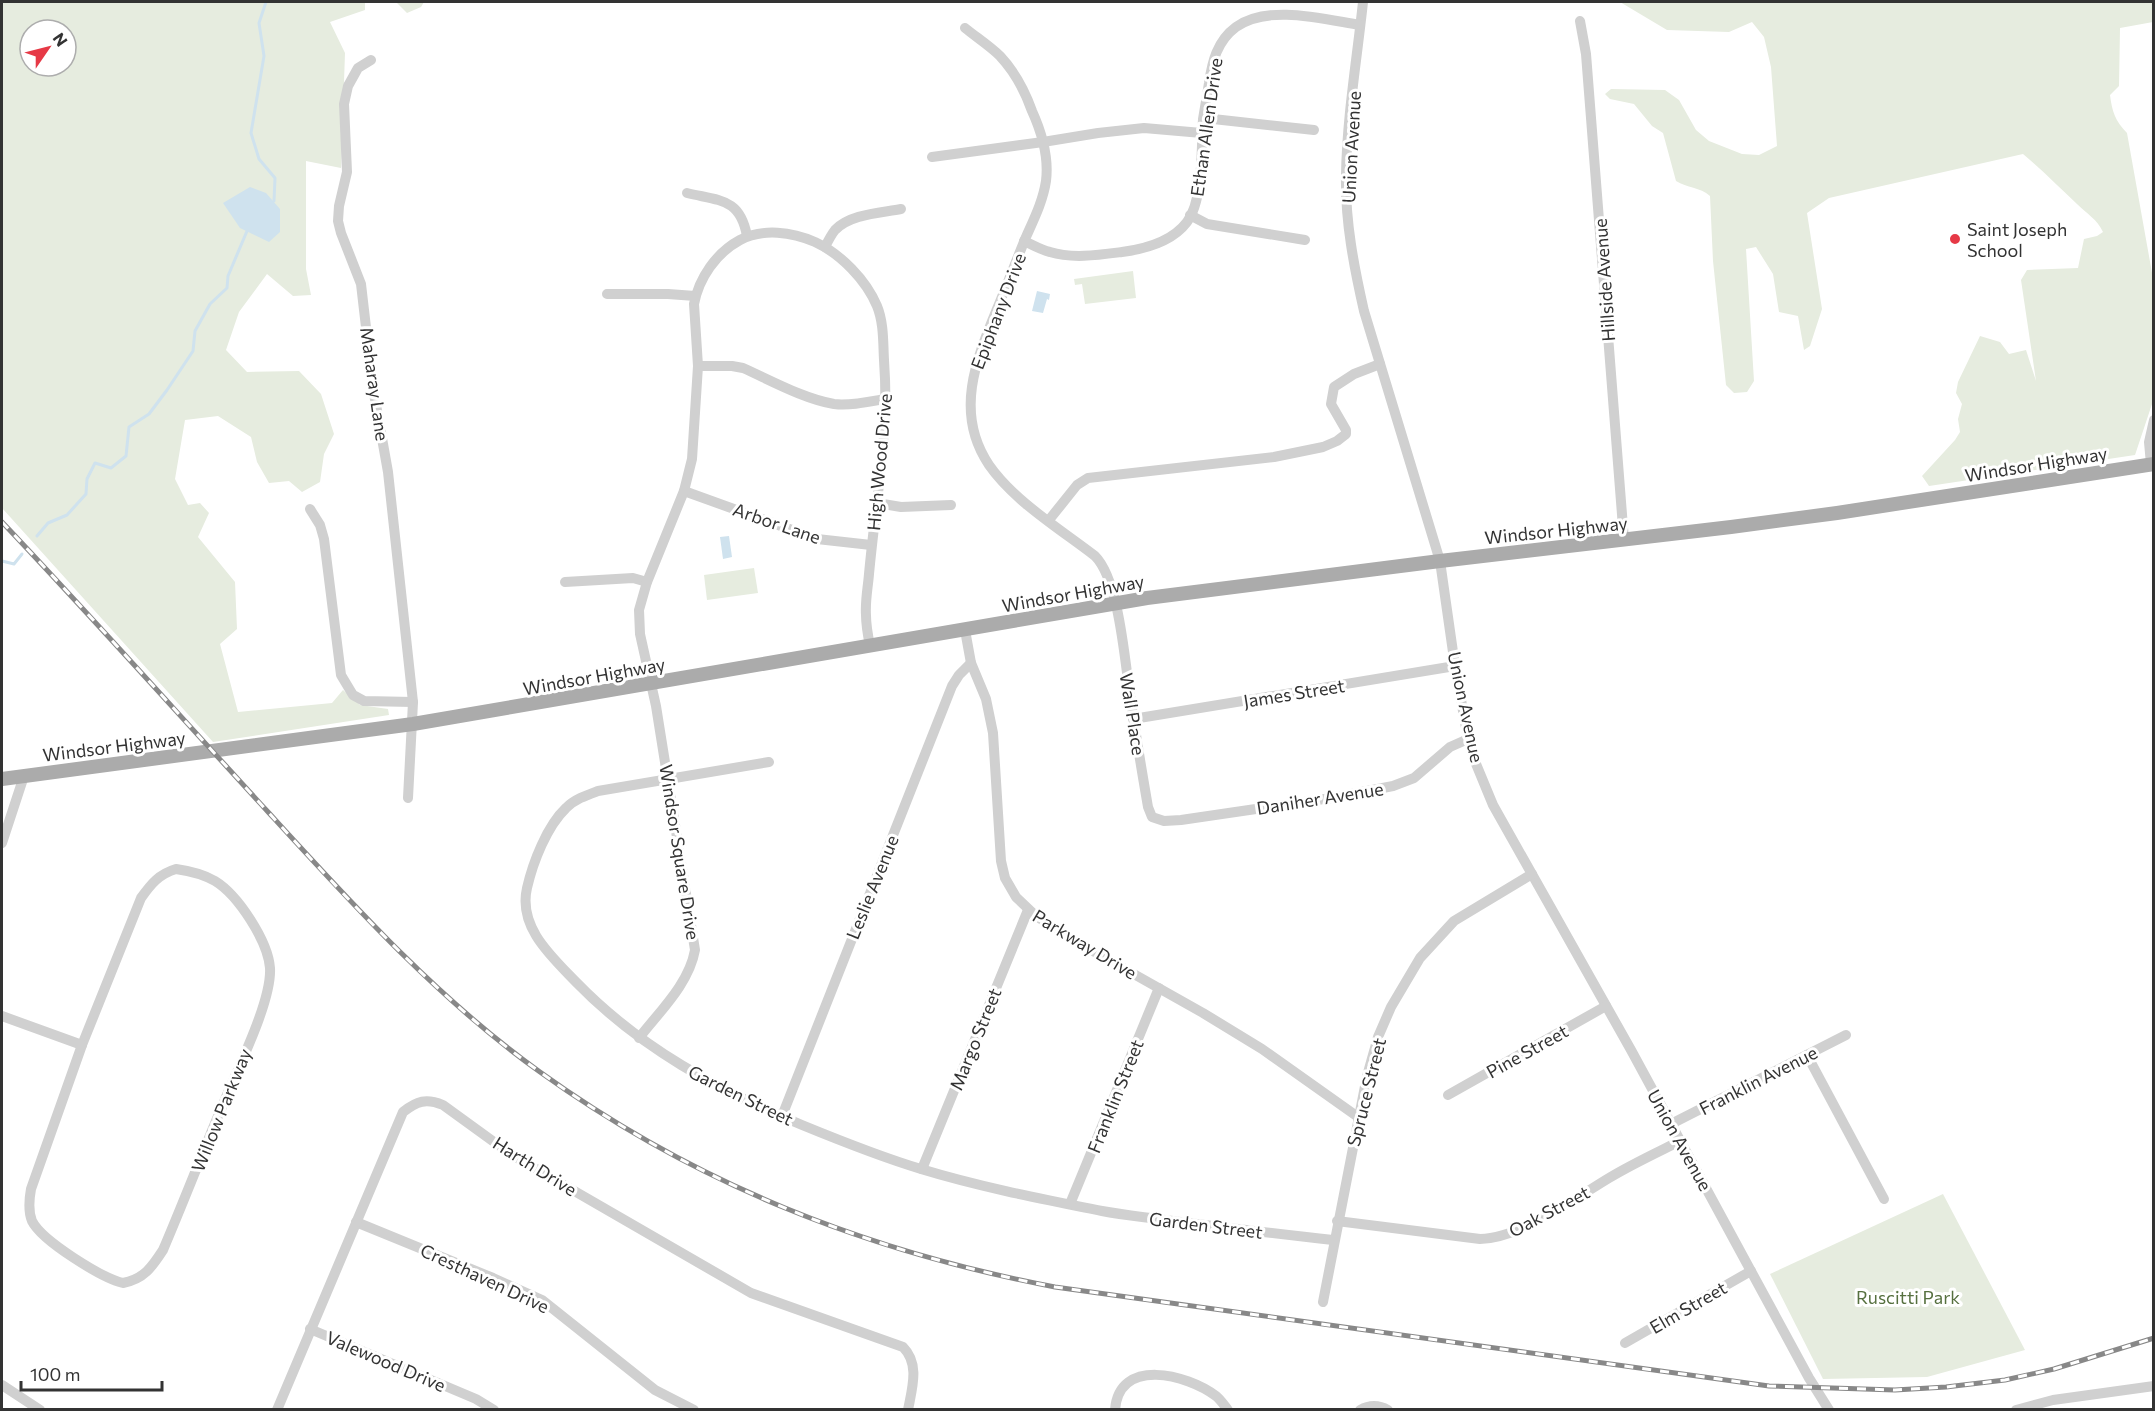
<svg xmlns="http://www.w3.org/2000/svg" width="2155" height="1411" font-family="Commissioner,sans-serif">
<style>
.green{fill:#e6ecdf;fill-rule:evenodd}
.water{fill:#cfe2ee}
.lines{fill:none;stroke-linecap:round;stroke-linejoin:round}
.stream{stroke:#cfe2ee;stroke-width:3}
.minor{stroke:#d0d0d0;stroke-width:10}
.major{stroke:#ababab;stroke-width:14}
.rail-casing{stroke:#888;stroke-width:5}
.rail{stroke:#fff;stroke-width:3;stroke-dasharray:9;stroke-linecap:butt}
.poi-dot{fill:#e63946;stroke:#fff;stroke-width:2}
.labels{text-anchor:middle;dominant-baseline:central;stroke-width:6;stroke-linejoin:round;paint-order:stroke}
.street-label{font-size:18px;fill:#333;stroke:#fff}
.poi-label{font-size:18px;fill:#333;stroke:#fff;text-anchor:start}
.park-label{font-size:18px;fill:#56703f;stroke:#fff}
</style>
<rect width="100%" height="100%" fill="#fff"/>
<!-- green -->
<g class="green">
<path d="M2 2H365V10L330 22 345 53 341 168 306 161V269L311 295 293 296 267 274 239 312 226 350 247 372 299 371 321 394 334 434 324 454 320 482 302 492 289 481 269 483 257 462 251 437 218 416 185 420 175 479 188 505 200 503 209 513 198 537 235 582 237 629 220 644 238 712 332 703 343 690 360 705 388 709 389 715 213 742 2 508ZM30 30H66V66H30Z"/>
<polygon points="396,2 424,2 421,7 407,13"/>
<path d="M1620 2H2153V22L2120 28 2119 86 2110 95C2112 111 2115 121 2127 133L2154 284 2153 401 2135 455 1929 486 1922 476 1955 440 1960 432 1958 419 1962 404 1956 393 1958 382 1980 336 2000 342 2009 354 2026 350 2036 381 2021 280 2027 270 2078 268 2084 239 2097 236 2103 232C2097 219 2087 214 2077 204 2059 187 2042 170 2023 154L1829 198 1807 213 1822 309 1810 346 1804 350 1798 316 1779 312 1773 274 1756 247 1746 249 1754 381 1747 392 1734 393 1726 385 1713 261 1710 196C1700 187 1687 188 1676 181L1663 133 1652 126 1634 104 1610 99 1605 94 1611 89 1665 90 1679 100 1696 130 1709 141 1742 154 1759 155 1777 146 1771 67 1764 37 1752 22 1729 32 1667 30Z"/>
<polygon points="1133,271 1136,298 1085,304 1082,284 1075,285 1074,279"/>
<polygon points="754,568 758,593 707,600 704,575"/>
<polygon points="1943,1194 2025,1350 1927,1377 1823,1379 1770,1274"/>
</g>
<!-- water -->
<g class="water">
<polygon points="250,187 266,193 280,209 280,232 269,242 240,228 223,203"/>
<polygon points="1037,291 1050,294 1049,300 1047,299 1043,313 1032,311"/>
<polygon points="729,536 732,557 723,559 720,537"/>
</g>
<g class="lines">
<!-- stream -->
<g class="stream">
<polyline points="266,2 259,23 264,56 251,133 259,159 275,178 274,201"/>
<polyline points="37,536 48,523 67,515 86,494 87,479 95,463 111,468 126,456 129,427 149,414 167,390 193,351 195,331 210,304 227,288 228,276 247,231"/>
<polyline points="2,561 14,564 22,554"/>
</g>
<!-- minor -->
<g class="minor">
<path d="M1363 2C1357 59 1347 117 1346 175 1345 221 1354 267 1364 311L1440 561 1455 666 1468 739 1474 759 1493 805 1631 1050 1809 1378 1829 1410"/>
<polyline points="1580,21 1586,54 1624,540"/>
<path d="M965 28C976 37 990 46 1000 56 1015 72 1025 91 1032 111 1042 133 1049 157 1046 181 1043 201 1034 219 1026 237 1016 261 1007 285 997 309 976 360 954 413 989 465 1014 501 1060 529 1095 556 1120 581 1125 666 1131 702 1136 737 1142 772 1148 807L1152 817 1164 821 1181 820 1331 798 1393 786 1414 778 1450 747 1468 739"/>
<polyline points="371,60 358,68 348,86 344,104 347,172 339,206 338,221 341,233 361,284 373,388 388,472 413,702 408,798"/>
<polyline points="1204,118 1314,130"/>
<polyline points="932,157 1043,142 1098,133 1144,128 1202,133"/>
<path d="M687 193C720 201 740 198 747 236"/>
<polyline points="1190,215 1207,224 1305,240"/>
<path d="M1024 241C1033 245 1041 250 1050 252 1072 259 1099 255 1122 252 1145 249 1172 242 1187 222 1204 199 1201 148 1203 119 1205 107 1207 95 1209 83 1212 62 1217 41 1236 27 1268 4 1323 19 1360 25"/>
<path d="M825 247C828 241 831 235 835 230 850 214 880 213 901 209"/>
<polyline points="607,294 668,294 695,296"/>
<path d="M698 366H732L743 368C770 380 804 399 834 404 850 406 868 402 885 399"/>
<polyline points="2151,464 2149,442 2154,420"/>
<polyline points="684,491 817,539 871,545"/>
<polyline points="877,503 901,507 951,505"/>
<polyline points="310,509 320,525 324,539 341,675 353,695 364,701 413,702"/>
<polyline points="1049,520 1077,485 1088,478 1274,457 1323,447 1337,441 1346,434 1346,430 1331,404 1334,387 1354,374 1380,364"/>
<polyline points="565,582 633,578 647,582"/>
<polyline points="965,630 971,663 986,699 993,733 1001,861 1005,878 1016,897 1036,916 1084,946 1203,1013 1262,1049 1358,1117"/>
<polyline points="1133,719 1455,666"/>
<path d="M769 762 598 791C587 795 575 799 566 808 547 826 533 862 527 888 518 927 551 956 576 982 640 1048 718 1090 802 1125 841 1141 881 1157 921 1169 980 1187 1042 1199 1102 1211 1123 1215 1144 1217 1165 1220 1221 1227 1277 1234 1333 1240"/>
<polyline points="2,843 24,776"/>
<path d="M176 869C190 871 203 874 215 881 238 895 268 941 270 968 272 1001 237 1070 224 1102 203 1151 184 1201 163 1250 152 1267 144 1279 123 1283 102 1278 42 1241 32 1221 28 1211 29 1200 31 1189L82 1045 141 898C151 884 159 874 176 869Z"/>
<polyline points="2,1016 82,1045"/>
<path d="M639 1038C659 1012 689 984 695 950L656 706 640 634 639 610 647 582 684 491 692 459 698 366 694 304C699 278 716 253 740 240 763 228 792 232 815 242 841 254 866 280 877 306 884 323 883 343 884 360 886 389 886 419 883 447 879 489 873 531 869 574 868 587 865 601 866 615 866 625 868 636 870 646"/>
<polyline points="1807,1055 1884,1199"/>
<polyline points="1448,1095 1606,1006"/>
<polyline points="782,1116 952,686 959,675 971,663"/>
<polyline points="1671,1124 1846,1035"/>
<polyline points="922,1169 1028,910"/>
<polyline points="1070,1204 1159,988"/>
<path d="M1337 1221 1480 1239C1521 1238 1574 1199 1609 1178 1632 1164 1656 1153 1680 1141"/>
<polyline points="356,1222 493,1278 542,1300 655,1390 694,1410"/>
<polyline points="1323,1302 1367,1076 1378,1037 1391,1007 1420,958 1454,921 1532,874"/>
<polyline points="310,1329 476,1399 494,1410"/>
<polyline points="1625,1343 1751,1271"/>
<polyline points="2,1385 40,1410"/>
<path d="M277 1410 403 1112C417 1101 426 1098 443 1105L512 1155 751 1293 903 1347C920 1364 912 1388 908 1410"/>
<path d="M1115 1410C1119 1357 1187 1374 1216 1396 1220 1399 1224 1405 1228 1410"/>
<path d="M1360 1410C1369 1405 1379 1405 1388 1410"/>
<polyline points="2016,1410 2053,1400 2154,1386"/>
</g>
<!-- major -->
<polyline class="major" points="2,779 413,724 1147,598 1440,561 1731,527 1837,513 2154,464"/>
<!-- rail casing -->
<g class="rail-casing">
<path id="rail" d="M2 522C92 617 180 716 269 813 353 905 438 999 540 1072 696 1184 866 1251 1055 1287L1769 1386 1895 1390 1946 1387 2005 1380 2054 1369 2154 1338"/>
</g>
<!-- rail -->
<use href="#rail" class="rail"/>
</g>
<!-- markers -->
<circle class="poi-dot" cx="1955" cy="239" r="6"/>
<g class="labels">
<!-- street labels -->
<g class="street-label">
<text transform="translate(1206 127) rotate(-82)">Ethan Allen Drive</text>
<text transform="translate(1351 147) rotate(-87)">Union Avenue</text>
<text transform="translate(1604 280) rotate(-94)">Hillside Avenue</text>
<text transform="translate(998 311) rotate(-69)">Epiphany Drive</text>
<text transform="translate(375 384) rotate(82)">Maharay Lane</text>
<text transform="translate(879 462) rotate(-85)">High Wood Drive</text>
<text transform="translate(2036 464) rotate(-9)">Windsor Highway</text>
<text transform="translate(777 523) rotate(19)">Arbor Lane</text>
<text transform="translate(1556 530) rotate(-6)">Windsor Highway</text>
<text transform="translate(1073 593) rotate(-10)">Windsor Highway</text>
<text transform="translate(594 676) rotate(-10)">Windsor Highway</text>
<text transform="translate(1294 693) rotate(-9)">James Street</text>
<text transform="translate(1466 707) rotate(78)">Union Avenue</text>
<text transform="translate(1133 714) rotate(81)">Wall Place</text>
<text transform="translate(114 746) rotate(-7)">Windsor Highway</text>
<text transform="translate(1320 798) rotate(-9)">Daniher Avenue</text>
<text transform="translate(680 852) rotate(81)">Windsor Square Drive</text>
<text transform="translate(872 887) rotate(-68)">Leslie Avenue</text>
<text transform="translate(1085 944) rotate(31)">Parkway Drive</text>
<text transform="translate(975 1039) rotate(-68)">Margo Street</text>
<text transform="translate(1527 1051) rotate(-29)">Pine Street</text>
<text transform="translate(1758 1080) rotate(-27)">Franklin Avenue</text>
<text transform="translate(1366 1092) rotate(-76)">Spruce Street</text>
<text transform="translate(741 1095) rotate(26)">Garden Street</text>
<text transform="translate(1115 1096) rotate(-68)">Franklin Street</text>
<text transform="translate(221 1110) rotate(-68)">Willow Parkway</text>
<text transform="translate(1680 1140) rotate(61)">Union Avenue</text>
<text transform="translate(535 1166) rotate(32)">Harth Drive</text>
<text transform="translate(1549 1211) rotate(-28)">Oak Street</text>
<text transform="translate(1206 1225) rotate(7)">Garden Street</text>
<text transform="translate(485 1278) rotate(25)">Cresthaven Drive</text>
<text transform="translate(1688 1307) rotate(-30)">Elm Street</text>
<text transform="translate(386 1361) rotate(23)">Valewood Drive</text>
</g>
<!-- poi labels -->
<g class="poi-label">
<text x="1967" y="229">Saint Joseph<tspan x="1967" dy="21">School</tspan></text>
</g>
<!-- park labels -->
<g class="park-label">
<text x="1908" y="1297">Ruscitti Park</text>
</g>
</g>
<!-- border -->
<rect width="2155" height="1411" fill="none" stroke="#333333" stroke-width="6"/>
<!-- north arrow -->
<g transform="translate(48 48) rotate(55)"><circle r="28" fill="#ffffff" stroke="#adadad" stroke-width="1.5"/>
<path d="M0-4.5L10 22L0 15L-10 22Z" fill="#e63946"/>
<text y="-9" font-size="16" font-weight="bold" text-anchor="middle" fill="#333333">N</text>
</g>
<!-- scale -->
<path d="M21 1381v9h141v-9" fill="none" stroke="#333333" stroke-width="3"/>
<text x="30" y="1381" font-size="18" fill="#333333" stroke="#ffffff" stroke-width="4.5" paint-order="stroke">100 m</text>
</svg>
